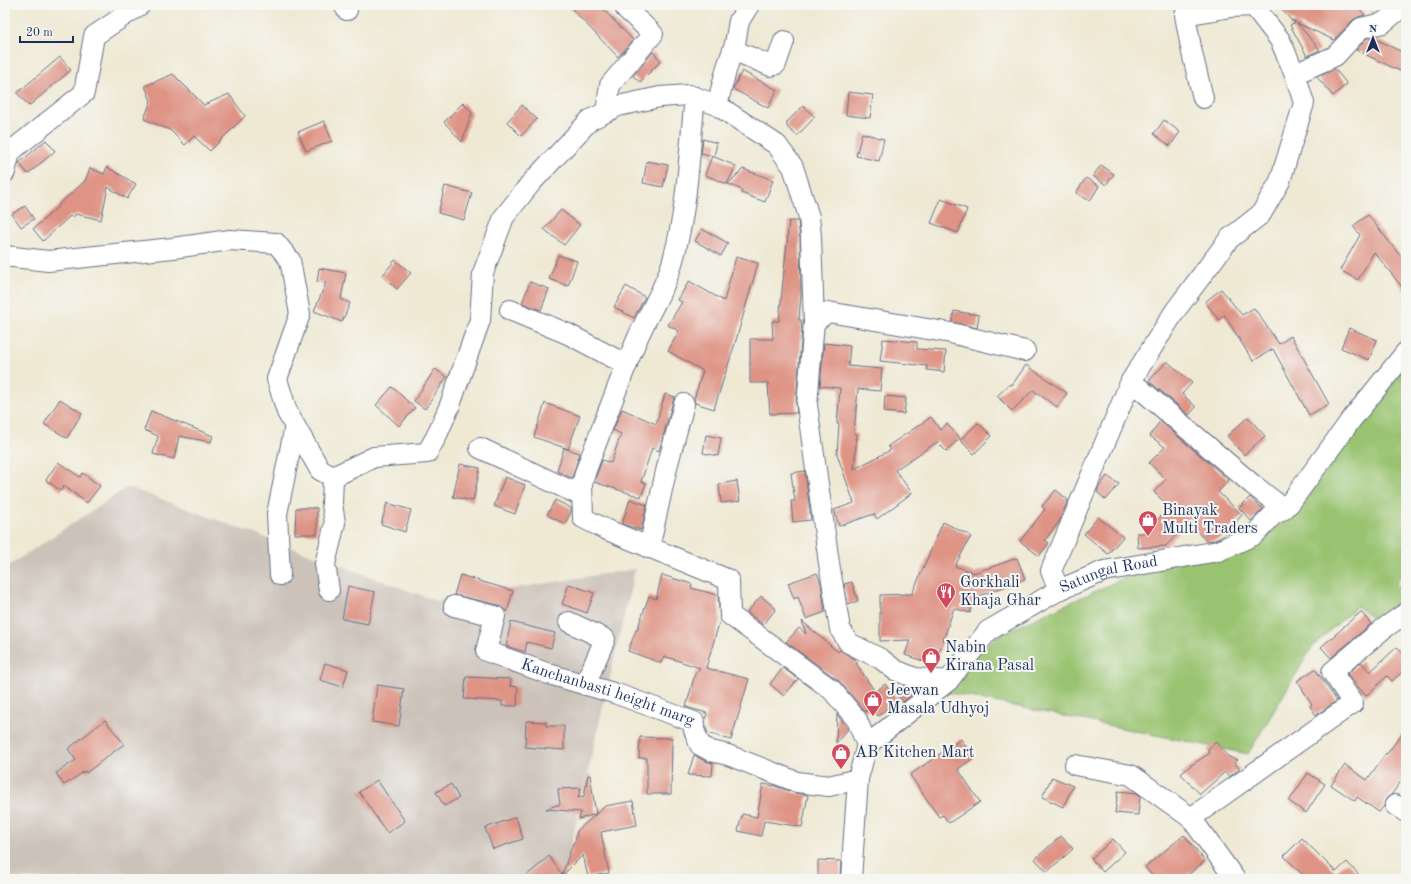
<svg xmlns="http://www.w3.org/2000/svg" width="1411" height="884" font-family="'Old Standard TT',serif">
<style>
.industrial{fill:#ccc2b9}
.green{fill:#99c370;stroke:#5a7967}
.building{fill:#de9384}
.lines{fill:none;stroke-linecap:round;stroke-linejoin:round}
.minor-casing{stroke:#657087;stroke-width:22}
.minor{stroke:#fff;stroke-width:20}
.labels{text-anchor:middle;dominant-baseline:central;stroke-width:4;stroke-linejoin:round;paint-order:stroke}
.poi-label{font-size:16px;fill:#1b2f5e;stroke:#f6f6f2;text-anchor:start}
.street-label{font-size:16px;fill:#1b2f5e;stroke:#f6f6f2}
</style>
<rect width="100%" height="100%" fill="#f6f6f2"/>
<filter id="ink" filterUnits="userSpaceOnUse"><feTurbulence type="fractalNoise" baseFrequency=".025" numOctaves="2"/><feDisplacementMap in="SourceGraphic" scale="8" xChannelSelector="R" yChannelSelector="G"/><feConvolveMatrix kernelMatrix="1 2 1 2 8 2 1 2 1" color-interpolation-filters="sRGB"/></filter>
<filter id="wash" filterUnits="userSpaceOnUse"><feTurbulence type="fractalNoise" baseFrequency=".012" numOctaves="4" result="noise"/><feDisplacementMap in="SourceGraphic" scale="16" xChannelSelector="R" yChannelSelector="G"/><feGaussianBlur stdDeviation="0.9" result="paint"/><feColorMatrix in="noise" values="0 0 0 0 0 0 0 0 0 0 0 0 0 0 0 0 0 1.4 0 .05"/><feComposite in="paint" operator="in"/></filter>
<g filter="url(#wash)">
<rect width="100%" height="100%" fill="#efe9d4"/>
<!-- industrial -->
<polygon class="industrial" points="128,487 437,601 635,569 563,879 5,879 5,568"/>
<!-- green -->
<polygon class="green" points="1406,360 1406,569 1396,584 1406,591 1406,606 1378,623 1357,606 1313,646 1248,754 941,691 995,637 1141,570 1258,544 1281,522"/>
<g id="blocks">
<!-- building -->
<g class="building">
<polygon points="568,5 599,5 633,40 618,57"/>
<polygon points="1278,5 1356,5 1365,15 1358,17 1353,20 1334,40 1297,23 1320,50 1307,56 1290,25 1296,22 1291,20"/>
<polygon points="1372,37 1406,54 1406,64 1402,72 1356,50 1367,38"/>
<polygon points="653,52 661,61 640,82 633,76"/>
<polygon points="60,57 71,70 29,106 17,93"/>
<polygon points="1335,69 1347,84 1333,96 1317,77"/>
<polygon points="742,71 777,90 768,108 733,89"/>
<polygon points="173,74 204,105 229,94 245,116 210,151 194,136 185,145 170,130 144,119 151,101 145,86"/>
<polygon points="848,92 873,95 870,118 846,115"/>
<polygon points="463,103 472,113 462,142 444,122"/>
<polygon points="522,105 537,119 521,136 507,122"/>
<polygon points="803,106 815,117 797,136 787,127 787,122"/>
<polygon points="1164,120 1180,132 1170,146 1154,134"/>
<polygon points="324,121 332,141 306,151 298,132"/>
<polygon points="862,133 884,139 879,161 856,156"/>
<polygon points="703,139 717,143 714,156 701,153"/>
<polygon points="46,140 55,151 28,174 19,163"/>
<polygon points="712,156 736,166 727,184 705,175"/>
<polygon points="647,161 668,165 663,187 643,183"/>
<polygon points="1101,165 1114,174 1106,185 1093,176"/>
<polygon points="107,167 136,184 127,199 108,187 101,220 76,214 72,218 70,216 43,241 33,229 60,205 59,204 85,181 90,168 104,174"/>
<polygon points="743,169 773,180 765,202 741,193 742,190 728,184"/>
<polygon points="1086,178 1099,186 1090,201 1076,193"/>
<polygon points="445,186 472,193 464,220 438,213"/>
<polygon points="941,199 967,209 958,233 931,223"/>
<polygon points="25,206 34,219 21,227 12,214"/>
<polygon points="561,210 580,225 564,245 544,229"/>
<polygon points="1368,215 1406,263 1406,292 1374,252 1358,280 1340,270 1360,235 1353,226"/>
<polygon points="789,221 798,221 800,238 801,294 799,320 801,320 802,330 796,404 797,413 770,414 768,383 750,383 750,339 773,339 772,321 779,321"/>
<polygon points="702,229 728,243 721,256 695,241"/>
<polygon points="558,255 577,261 568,286 549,279"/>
<polygon points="736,257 758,263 737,337 714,409 695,403 694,399 703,371 668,351 679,331 668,325 682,302 678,300 689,281 724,301"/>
<polygon points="395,260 411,273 397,289 382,276"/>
<polygon points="319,268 346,273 341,299 350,303 342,322 314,311 326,283 317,282"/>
<polygon points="530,282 549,289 541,310 522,303"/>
<polygon points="626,286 645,297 634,318 614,307"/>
<polygon points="1221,289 1242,315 1254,308 1279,344 1291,336 1329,404 1309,415 1273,349 1253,361 1224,315 1219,320 1205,302"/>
<polygon points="954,311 979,315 977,328 952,322"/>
<polygon points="1349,328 1377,340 1369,360 1341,348"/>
<polygon points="883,339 917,342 917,349 946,351 944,372 927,370 927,366 880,361"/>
<polygon points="824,343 850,346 848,366 882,369 880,391 858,389 854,433 857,434 854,469 891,450 888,446 931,417 940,430 947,424 960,438 946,451 937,442 895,470 912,493 877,519 874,514 839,526 834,510 854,503 837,454 839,424 837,424 840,388 820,386"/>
<polygon points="1167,361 1192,383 1182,394 1196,407 1189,415 1149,381"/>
<polygon points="1026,365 1067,393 1057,407 1033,390 1012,411 997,396 1010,384 1012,385"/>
<polygon points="435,369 447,377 425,409 414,401"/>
<polygon points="392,387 415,408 399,426 376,405"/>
<polygon points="665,394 675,397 673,401 659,451 652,448 641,482 646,483 641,497 594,482 602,460 611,463 621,434 613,430 622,409 656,424"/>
<polygon points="885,396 906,398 904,414 884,412"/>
<polygon points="60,399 82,413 67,438 44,424"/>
<polygon points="545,403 580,416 568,449 534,437"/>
<polygon points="151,411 213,436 211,442 179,436 174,459 153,454 158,436 144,430"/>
<polygon points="1248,417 1265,436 1244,455 1227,436"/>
<polygon points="1160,421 1229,480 1218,492 1242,515 1222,537 1215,540 1206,541 1188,522 1166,546 1138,548 1137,533 1146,533 1169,507 1154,492 1166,479 1149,463 1165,447 1150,436"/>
<polygon points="978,423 992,436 974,454 960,440"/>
<polygon points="706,435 721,438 718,456 703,453"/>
<polygon points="564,448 580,453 572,478 557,471"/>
<polygon points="58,462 80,477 83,473 100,486 87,503 64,486 61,491 46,480"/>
<polygon points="460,464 480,468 473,501 453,497"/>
<polygon points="805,471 811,520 793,522 791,501 795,501 791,473"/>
<polygon points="1107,476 1119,484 1106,500 1097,492 1099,487"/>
<polygon points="505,477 525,485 515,514 494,506"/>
<polygon points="737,481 740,501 721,503 719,484"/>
<polygon points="1056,490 1068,500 1059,522 1045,540 1049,543 1039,556 1020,541 1045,509 1042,506"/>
<polygon points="1250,497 1263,509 1251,521 1239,508"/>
<polygon points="630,499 647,505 641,530 622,524"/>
<polygon points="555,500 571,508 571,512 565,524 547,515"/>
<polygon points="387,503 411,510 405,532 381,524"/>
<polygon points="296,508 317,508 317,534 295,534"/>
<polygon points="1098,517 1123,537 1108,554 1084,534"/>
<polygon points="943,522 971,536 955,566 974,573 1017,558 1025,579 974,598 970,613 954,608 935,665 905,655 910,640 880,641 880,595 912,594"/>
<polygon points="817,573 821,583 825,612 806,619 798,597 794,599 788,583"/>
<polygon points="460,575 513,591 507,612 498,605 454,595"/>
<polygon points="662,575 692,584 691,588 718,595 720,620 706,668 749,679 731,740 708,733 706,728 705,720 707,713 686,707 695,674 700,668 664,656 661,663 628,651 636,630 637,630 649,596 656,599"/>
<polygon points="852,582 858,601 848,604 844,584"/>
<polygon points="569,584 594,593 587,613 562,604"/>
<polygon points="348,586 375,592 368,624 342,619"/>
<polygon points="761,596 776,609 763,625 747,612"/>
<polygon points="1361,612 1371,624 1331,658 1321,647 1344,627 1344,626"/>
<polygon points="802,621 838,652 840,650 855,659 858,662 856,663 875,692 885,684 897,701 878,716 870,706 865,712 839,681 786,642 799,628 806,634"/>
<polygon points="511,622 555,633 551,648 527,642 525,652 506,646"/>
<polygon points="1397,647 1406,657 1406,669 1392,681 1387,676 1366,696 1347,674 1361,662 1370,672"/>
<polygon points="325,663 348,670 343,687 320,680"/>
<polygon points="783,668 798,679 784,696 770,684"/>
<polygon points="1315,669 1337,701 1316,715 1310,706 1312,704 1297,681"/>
<polygon points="466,677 511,679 510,686 518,687 517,706 502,706 502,701 464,699"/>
<polygon points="377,685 404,689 399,726 372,722"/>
<polygon points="904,686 918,690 903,702 895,693"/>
<polygon points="837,714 848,729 836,743"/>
<polygon points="105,720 124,744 86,773 85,771 64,785 56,773 76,760 68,749"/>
<polygon points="526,721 546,722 546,726 564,726 564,750 525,747"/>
<polygon points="1406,728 1406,787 1400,782 1392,794 1386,799 1384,806 1379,812 1357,797 1355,801 1331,785 1345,765 1367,780 1386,753 1387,754"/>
<polygon points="640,737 672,738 671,794 647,794 647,758 639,758"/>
<polygon points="961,739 974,758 958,769 980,802 949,823 943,815 939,817 910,775"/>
<polygon points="1216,742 1229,757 1238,760 1234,763 1240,769 1229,777 1225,772 1200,794 1181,774 1190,766 1210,753 1207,750"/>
<polygon points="694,755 705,761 713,763 712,776 688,775"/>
<polygon points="1308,773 1325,784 1306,813 1289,801"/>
<polygon points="588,775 590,775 596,814 579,819 581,812 546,809 560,804 558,789 581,788 578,798 584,796"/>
<polygon points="1052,777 1073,786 1063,807 1042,797"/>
<polygon points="377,780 405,821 387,833 359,792"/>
<polygon points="451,784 459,798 444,806 436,792"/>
<polygon points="763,784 775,786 795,793 808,795 802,827 764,821 761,836 738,831 742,814 757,817"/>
<polygon points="1118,791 1137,793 1140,796 1138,815 1115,813"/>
<polygon points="633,801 637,825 601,832 609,873 588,877 583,855 562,876 565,879 523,879 549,856 562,875 573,843 575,842 577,831 605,806"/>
<polygon points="516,817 523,839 493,849 485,828"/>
<polygon points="1184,835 1205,861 1183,879 1155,879 1145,867"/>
<polygon points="1061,836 1073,849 1047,872 1035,859"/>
<polygon points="1302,838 1336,872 1347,862 1363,879 1307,879 1284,856"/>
<polygon points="1113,839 1125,852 1103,872 1091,859"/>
<polygon points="818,860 841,861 840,877 818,876"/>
</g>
</g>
</g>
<g filter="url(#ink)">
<use href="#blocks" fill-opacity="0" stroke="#657087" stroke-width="1"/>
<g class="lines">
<!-- minor casing -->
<g class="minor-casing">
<g id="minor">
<polyline points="344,5 347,10"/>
<polyline points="733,50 771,66 776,64 784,41"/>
<polyline points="1295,74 1335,56 1361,28 1383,23 1404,5"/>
<path d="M695 97C689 151 688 207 673 260 666 287 649 312 638 337 619 381 603 426 586 470L582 484 583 518 605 529 729 580 730 615 832 690 857 720 867 745"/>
<polyline points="1203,98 1192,53 1185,15 1231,7 1253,6"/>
<polyline points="717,105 727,67 735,44 739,21 749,5"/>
<polyline points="606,112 610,85 653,34 626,9 630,5"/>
<polyline points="5,172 10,152 84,93 94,36 140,5"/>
<polyline points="5,256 48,261 173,248 230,240 276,243 290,260 300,314 277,379 287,412 320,470 333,477 374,457 427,453 436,437 450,405 480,320 483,273 504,217 531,183 590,120 618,106 660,97 689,95 717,105 777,145 793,167 809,217 811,237 814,322 807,405 829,563 840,629 849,643 881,659 895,670 915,678 948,681"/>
<polyline points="510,310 568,334 627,365"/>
<polyline points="814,322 828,312 951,333 1025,351"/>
<polyline points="1131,381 1252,484 1284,509"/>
<polyline points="480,448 582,496"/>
<polyline points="649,548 667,467 684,404"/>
<polyline points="280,575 277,514 295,426"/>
<polyline points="329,590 325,564 335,523 332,504 333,477"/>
<polyline points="1059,590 1051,571 1131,381 1175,311 1229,239 1261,214 1280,181 1304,103 1295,74 1280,40 1253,5"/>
<path id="s1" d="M454 606 495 616 486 651 549 674 617 694 694 722V730L700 745 711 751 728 755 797 782 829 786 858 779"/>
<polyline points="569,622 605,639 585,685"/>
<polyline points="1075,765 1131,775 1191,818 1235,879"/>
<polyline points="1395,805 1406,812"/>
<polyline points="1191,818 1353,703 1332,672 1383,629 1406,613"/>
<path id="s2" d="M851 879 858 779 867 745 948 681 988 631 1059 590 1104 571 1218 551 1254 535 1272 516 1284 509 1290 503 1351 420 1406 352"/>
</g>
</g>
<!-- minor -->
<use href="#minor" class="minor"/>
</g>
</g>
<!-- icons -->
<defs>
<g id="shop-pin" transform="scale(1)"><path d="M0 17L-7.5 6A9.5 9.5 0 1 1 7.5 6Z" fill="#d1495b" stroke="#f6f6f2"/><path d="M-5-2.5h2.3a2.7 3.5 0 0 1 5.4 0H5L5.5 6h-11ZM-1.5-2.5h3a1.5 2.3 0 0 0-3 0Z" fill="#fff"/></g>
<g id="restaurant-pin" transform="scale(1)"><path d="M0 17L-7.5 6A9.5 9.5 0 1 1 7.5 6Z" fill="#d1495b" stroke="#f6f6f2"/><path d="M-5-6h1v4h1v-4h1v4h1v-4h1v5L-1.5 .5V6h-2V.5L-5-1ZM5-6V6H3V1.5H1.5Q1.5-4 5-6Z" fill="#fff"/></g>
</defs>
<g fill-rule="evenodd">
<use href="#shop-pin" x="1148" y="520"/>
<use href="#restaurant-pin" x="946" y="592"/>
<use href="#shop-pin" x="931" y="657"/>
<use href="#shop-pin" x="873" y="700"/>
<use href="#shop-pin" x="841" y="753"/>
</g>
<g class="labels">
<!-- poi labels -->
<g class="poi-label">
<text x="1162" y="511">Binayak<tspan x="1162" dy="18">Multi Traders</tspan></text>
<text x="960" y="583">Gorkhali<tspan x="960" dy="18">Khaja Ghar</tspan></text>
<text x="945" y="648">Nabin<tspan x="945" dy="18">Kirana Pasal</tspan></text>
<text x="887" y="691">Jeewan<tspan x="887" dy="18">Masala Udhyoj</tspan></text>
<text x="855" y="753">AB Kitchen Mart</text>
</g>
<!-- street labels -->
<g class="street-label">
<text stroke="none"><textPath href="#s2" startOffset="437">Satungal Road</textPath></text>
<text stroke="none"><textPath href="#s1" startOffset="207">Kanchanbasti height marg</textPath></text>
</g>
</g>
<!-- margin -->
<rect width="1411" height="884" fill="none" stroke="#f6f6f2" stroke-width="20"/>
<!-- north arrow -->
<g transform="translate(1373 38)" stroke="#f6f6f2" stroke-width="3" paint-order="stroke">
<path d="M0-3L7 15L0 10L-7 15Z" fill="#1b2f5e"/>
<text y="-6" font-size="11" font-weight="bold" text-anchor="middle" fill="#1b2f5e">N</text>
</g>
<!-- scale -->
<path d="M20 36v6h53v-6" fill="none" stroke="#1b2f5e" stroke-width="2"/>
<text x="26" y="36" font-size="12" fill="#1b2f5e" stroke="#f6f6f2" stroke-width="3" paint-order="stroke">20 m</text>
</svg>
